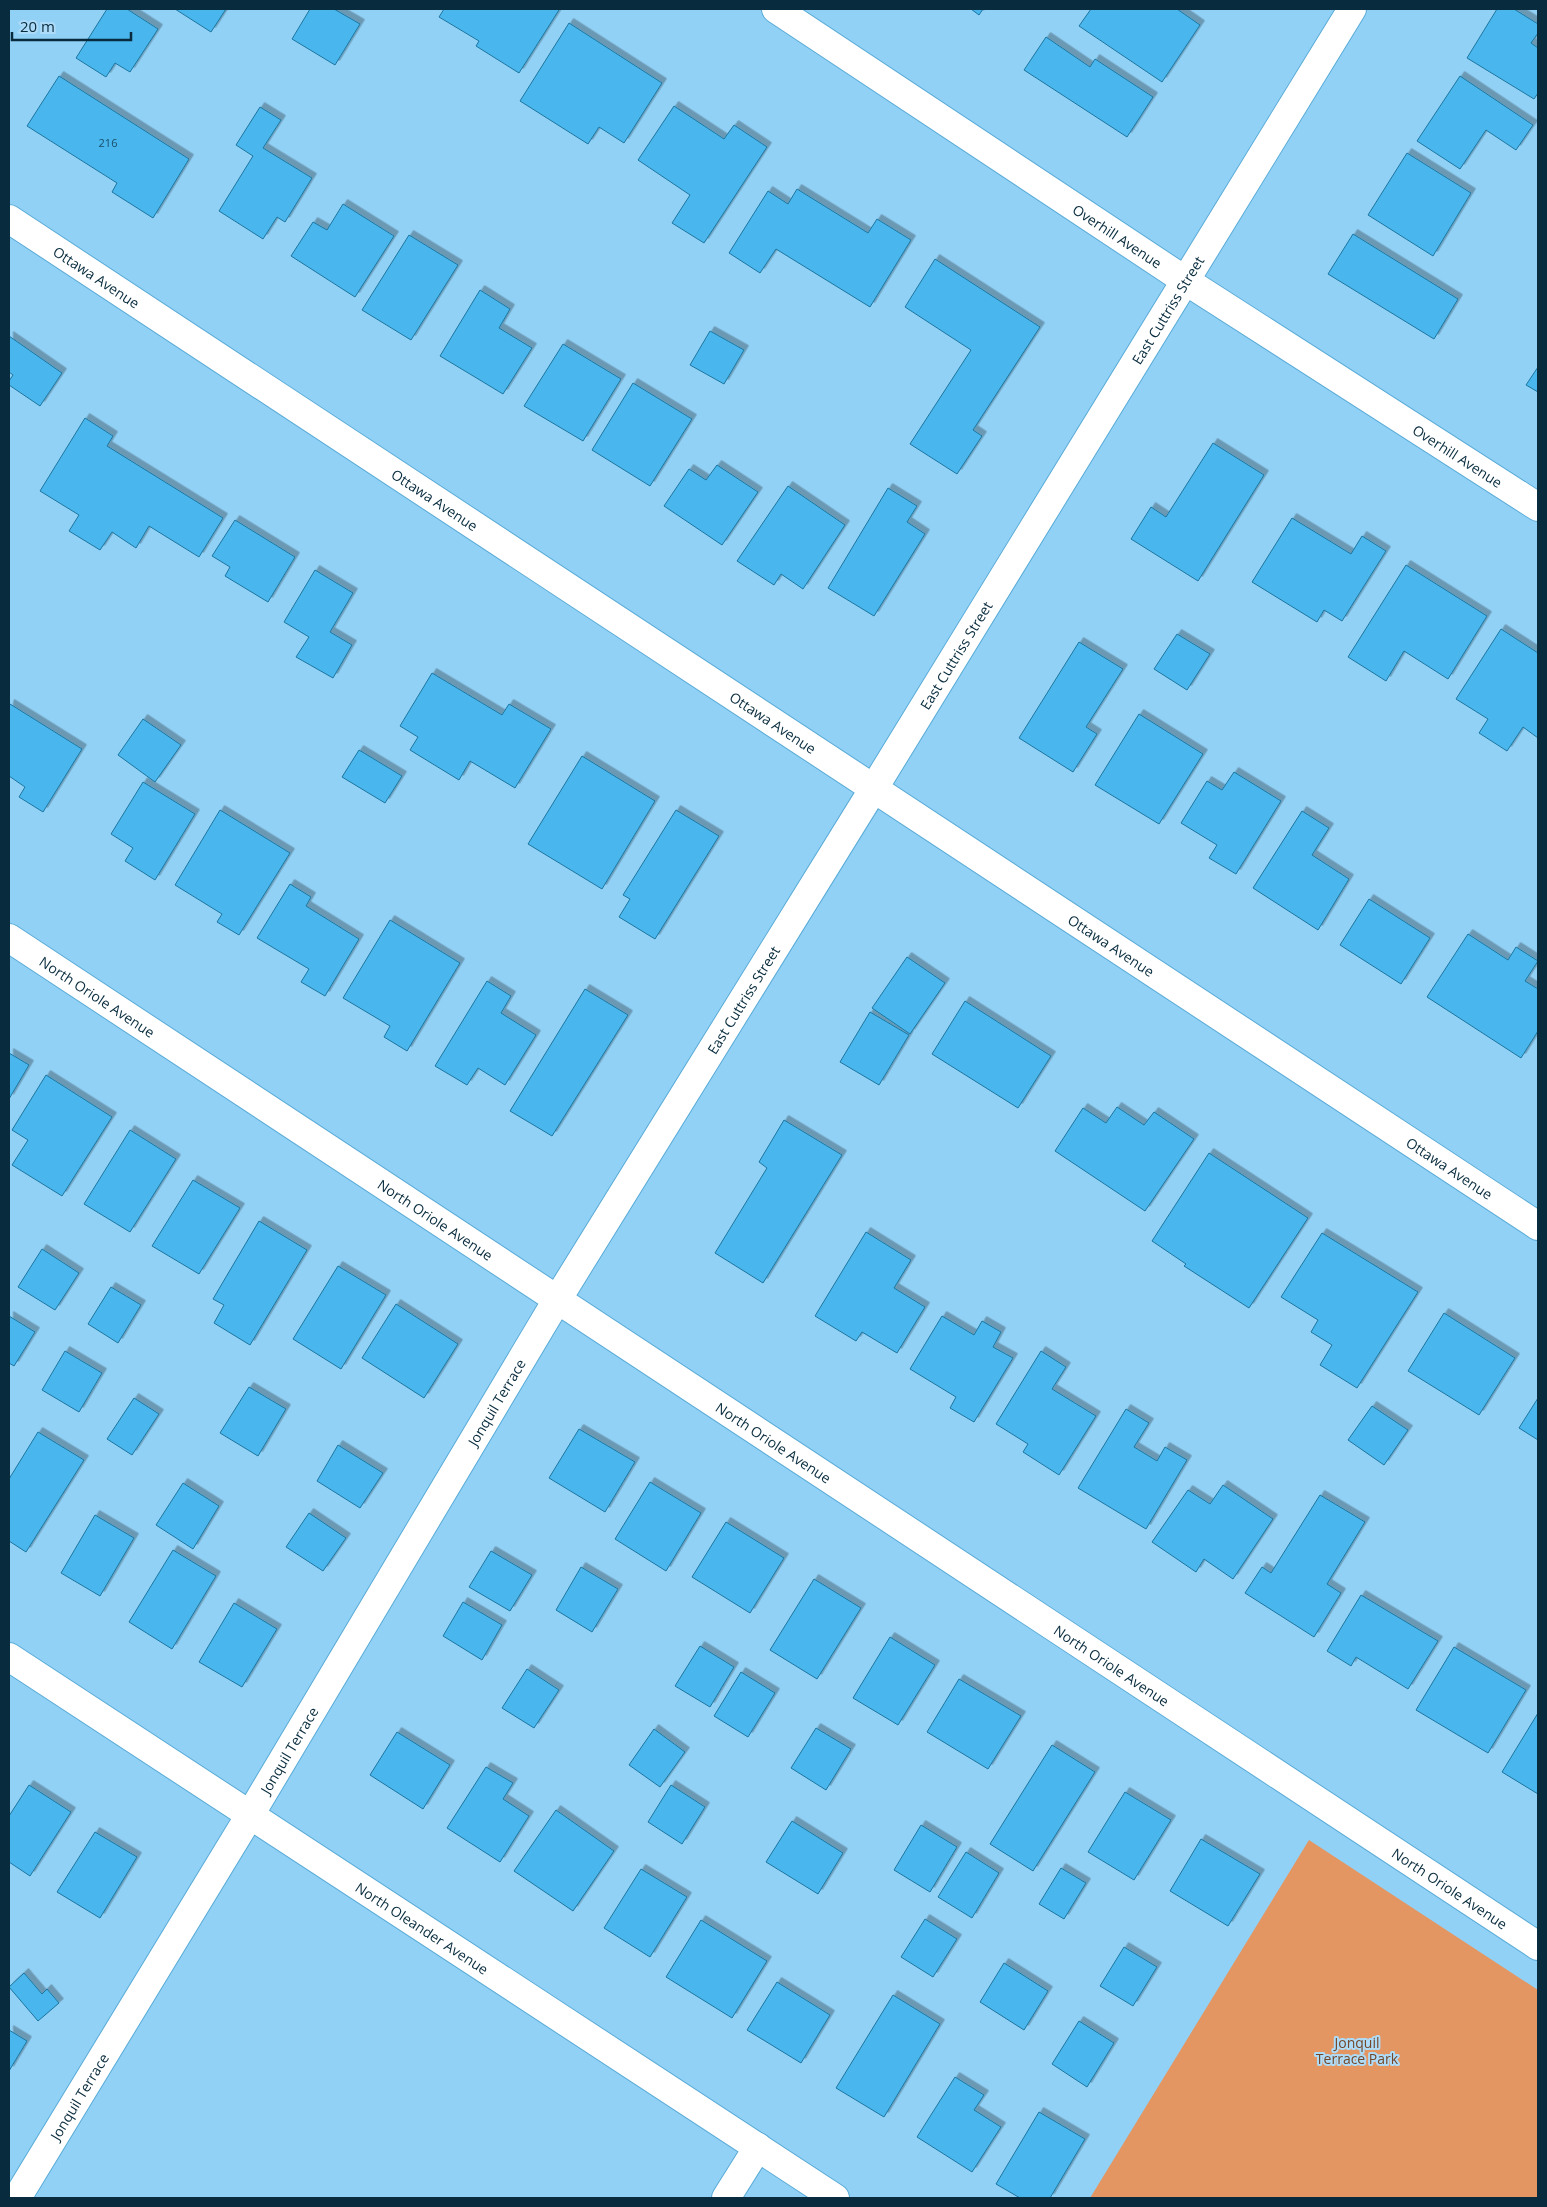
<svg xmlns="http://www.w3.org/2000/svg" width="1547" height="2207" font-family="'Open Sans',sans-serif">
<style>
.green{fill:#e39662}
.building{fill:#49b6ed;stroke:#1c769f;filter:url(#shadow)}
.lines{fill:none;stroke-linecap:round;stroke-linejoin:round}
.minor-casing{stroke:#59abd7;stroke-width:30}
.minor{stroke:#fff;stroke-width:28}
.labels{text-anchor:middle;dominant-baseline:central;stroke-width:4;stroke-linejoin:round;paint-order:stroke}
.number-label{font-size:11px;fill:#184e6a}
.street-label{font-size:14px;fill:#082c3e;stroke:#aedcf8}
.park-label{font-size:14px;fill:#734728;stroke:#aedcf8}
</style>
<defs>
<filter id="shadow"><feDropShadow dx="4.5" dy="-4.5" stdDeviation="0" flood-color="#0004"/></filter>
</defs>
<rect width="100%" height="100%" fill="#92d1f6"/>
<!-- green -->
<polygon class="green" points="1309,1840 1538,1990 1538,2198 1090,2198"/>
<!-- building -->
<g class="building">
<polygon points="107,9 127,9 158,29 130,72 115,63 106,77 76,58"/>
<polygon points="175,9 226,9 211,32"/>
<polygon points="310,9 334,9 360,24 335,65 292,39"/>
<polygon points="444,9 557,9 559,10 519,73 476,46 479,41 439,17"/>
<polygon points="971,9 983,9 979,15"/>
<polygon points="1091,9 1177,9 1200,25 1162,82 1079,26"/>
<polygon points="1497,9 1514,9 1538,24 1538,33 1531,43 1538,48 1538,93 1534,99 1467,58"/>
<polygon points="569,23 662,83 624,143 599,127 588,144 520,101"/>
<polygon points="1046,37 1090,67 1095,59 1153,97 1127,137 1024,70"/>
<polygon points="59,76 189,159 153,218 112,192 117,183 27,126"/>
<polygon points="1460,76 1533,125 1516,150 1486,130 1460,169 1417,141"/>
<polygon points="674,106 724,139 734,125 767,147 704,243 672,223 690,195 638,160"/>
<polygon points="260,107 281,120 263,148 312,178 285,222 277,217 263,239 219,211 253,156 236,145"/>
<polygon points="1407,153 1471,193 1433,256 1368,215"/>
<polygon points="797,189 868,233 877,219 911,240 870,307 776,249 760,273 729,253 768,191 788,204"/>
<polygon points="343,204 394,236 355,297 291,256 313,222 327,230"/>
<polygon points="1353,234 1458,299 1434,339 1328,274"/>
<polygon points="409,235 458,265 411,340 362,310"/>
<polygon points="935,259 1040,327 973,430 982,436 957,474 910,444 971,350 905,307"/>
<polygon points="480,290 510,309 499,328 532,348 503,394 440,356"/>
<polygon points="710,331 744,350 724,384 690,365"/>
<polygon points="9,336 62,373 40,406 9,385 9,381 13,375 9,372"/>
<polygon points="563,344 621,379 583,441 524,406"/>
<polygon points="1538,367 1538,392 1526,385"/>
<polygon points="633,383 692,419 650,486 592,450"/>
<polygon points="85,418 113,436 107,446 223,518 199,557 149,526 136,548 112,532 100,550 69,531 79,515 40,491"/>
<polygon points="1213,443 1264,475 1198,581 1131,539 1151,507 1166,517"/>
<polygon points="717,465 758,492 722,545 664,506 689,469 706,480"/>
<polygon points="788,486 845,525 803,589 781,574 774,585 737,561"/>
<polygon points="888,488 917,506 907,522 925,534 874,616 828,588"/>
<polygon points="1292,518 1351,554 1362,536 1386,551 1342,621 1324,610 1317,622 1252,582"/>
<polygon points="235,520 295,557 268,602 225,576 230,567 212,556"/>
<polygon points="1406,565 1487,616 1448,679 1404,651 1386,681 1348,657"/>
<polygon points="315,570 353,593 330,632 352,645 333,678 296,657 309,637 284,622"/>
<polygon points="1501,629 1538,653 1538,738 1523,727 1507,751 1479,733 1488,719 1456,699"/>
<polygon points="1177,634 1210,654 1187,690 1154,669"/>
<polygon points="1079,642 1123,669 1086,727 1097,734 1073,772 1019,738"/>
<polygon points="432,673 502,715 509,704 551,729 515,788 470,761 459,780 410,750 418,737 400,726"/>
<polygon points="10,704 82,749 43,812 19,797 25,787 9,776 9,707"/>
<polygon points="1139,714 1203,754 1159,824 1095,785"/>
<polygon points="143,719 181,745 155,782 118,755"/>
<polygon points="359,750 402,776 385,803 342,777"/>
<polygon points="582,756 655,801 602,889 528,844"/>
<polygon points="1234,772 1281,801 1236,874 1209,858 1217,845 1181,823 1207,781 1222,790"/>
<polygon points="143,782 195,814 155,880 125,861 133,848 111,834"/>
<polygon points="220,810 290,853 239,935 217,922 222,914 175,885"/>
<polygon points="676,810 719,836 655,939 619,917 630,899 623,895"/>
<polygon points="1302,811 1329,828 1312,855 1349,879 1318,930 1253,888"/>
<polygon points="290,884 311,897 306,906 359,939 325,996 301,982 309,969 257,938"/>
<polygon points="1369,899 1430,938 1401,984 1340,945"/>
<polygon points="390,920 460,963 407,1051 384,1037 390,1026 343,998"/>
<polygon points="1468,934 1508,960 1516,947 1538,961 1525,981 1538,989 1538,1031 1521,1058 1427,997"/>
<polygon points="907,957 945,983 910,1034 872,1008"/>
<polygon points="487,981 511,996 501,1013 536,1035 505,1085 478,1068 467,1085 435,1066"/>
<polygon points="585,989 628,1015 552,1136 510,1111"/>
<polygon points="965,1001 1051,1056 1018,1108 932,1054"/>
<polygon points="870,1012 909,1035 879,1085 840,1062"/>
<polygon points="9,1053 29,1065 9,1099"/>
<polygon points="46,1075 112,1117 62,1196 12,1165 28,1140 12,1130"/>
<polygon points="1117,1107 1144,1125 1154,1112 1194,1139 1145,1211 1055,1151 1083,1108 1106,1123"/>
<polygon points="784,1120 842,1155 763,1283 715,1253 767,1168 759,1162"/>
<polygon points="130,1130 176,1159 130,1232 84,1204"/>
<polygon points="1209,1153 1308,1218 1249,1308 1184,1266 1186,1264 1152,1241"/>
<polygon points="193,1180 240,1208 199,1274 152,1246"/>
<polygon points="259,1221 307,1250 250,1345 214,1323 224,1305 213,1299"/>
<polygon points="866,1232 911,1260 894,1288 925,1307 897,1353 862,1332 856,1341 815,1316"/>
<polygon points="1322,1233 1418,1292 1357,1388 1320,1365 1332,1345 1311,1332 1318,1320 1281,1297"/>
<polygon points="42,1249 79,1273 55,1310 18,1287"/>
<polygon points="338,1266 386,1295 341,1369 293,1339"/>
<polygon points="111,1287 141,1305 118,1343 88,1324"/>
<polygon points="396,1304 458,1344 424,1398 362,1358"/>
<polygon points="1444,1313 1515,1358 1479,1415 1408,1371"/>
<polygon points="9,1316 35,1332 14,1366 9,1363"/>
<polygon points="942,1316 974,1335 982,1321 1001,1332 993,1347 1013,1358 974,1422 950,1408 956,1397 910,1369"/>
<polygon points="65,1351 102,1373 79,1412 42,1390"/>
<polygon points="1041,1351 1066,1367 1052,1389 1096,1416 1059,1475 1023,1452 1028,1444 996,1424"/>
<polygon points="249,1387 286,1409 258,1456 220,1433"/>
<polygon points="134,1398 159,1414 132,1455 107,1439"/>
<polygon points="1538,1398 1538,1440 1519,1428"/>
<polygon points="1372,1406 1408,1430 1384,1465 1348,1440"/>
<polygon points="1126,1409 1149,1423 1134,1447 1157,1461 1165,1447 1187,1460 1146,1529 1078,1488"/>
<polygon points="579,1429 635,1462 605,1512 549,1478"/>
<polygon points="38,1432 84,1460 26,1552 9,1541 9,1479"/>
<polygon points="338,1445 383,1473 360,1508 317,1481"/>
<polygon points="650,1482 701,1513 666,1571 615,1539"/>
<polygon points="183,1483 219,1506 193,1549 156,1525"/>
<polygon points="1223,1485 1273,1519 1233,1579 1204,1559 1196,1572 1152,1542 1188,1490 1210,1504"/>
<polygon points="1320,1495 1365,1522 1327,1584 1341,1593 1314,1637 1245,1593 1262,1567 1271,1573"/>
<polygon points="309,1513 346,1538 323,1571 286,1547"/>
<polygon points="95,1515 134,1538 100,1596 61,1573"/>
<polygon points="726,1522 784,1558 750,1613 692,1577"/>
<polygon points="173,1550 216,1576 172,1649 129,1622"/>
<polygon points="491,1551 532,1575 510,1611 469,1587"/>
<polygon points="581,1567 618,1589 592,1632 556,1610"/>
<polygon points="814,1579 861,1608 817,1679 770,1650"/>
<polygon points="1361,1595 1438,1641 1408,1689 1356,1657 1351,1666 1327,1651"/>
<polygon points="463,1602 502,1625 482,1660 443,1636"/>
<polygon points="234,1603 277,1629 242,1687 199,1662"/>
<polygon points="890,1637 935,1665 898,1725 853,1698"/>
<polygon points="700,1646 734,1667 710,1707 675,1686"/>
<polygon points="1454,1647 1526,1690 1488,1753 1416,1710"/>
<polygon points="527,1669 559,1690 534,1728 502,1708"/>
<polygon points="741,1672 775,1693 748,1737 714,1716"/>
<polygon points="959,1679 1021,1716 988,1769 927,1732"/>
<polygon points="1538,1713 1538,1794 1502,1772"/>
<polygon points="816,1728 851,1749 826,1790 791,1768"/>
<polygon points="654,1729 685,1752 660,1787 629,1765"/>
<polygon points="397,1732 450,1765 423,1809 370,1775"/>
<polygon points="1052,1745 1095,1772 1033,1871 990,1844"/>
<polygon points="486,1767 513,1783 503,1799 529,1816 500,1862 447,1828"/>
<polygon points="29,1785 71,1812 30,1876 9,1862 9,1816"/>
<polygon points="671,1785 705,1807 682,1844 648,1822"/>
<polygon points="1125,1792 1171,1820 1134,1880 1088,1852"/>
<polygon points="556,1810 614,1851 573,1911 514,1871"/>
<polygon points="792,1821 843,1853 818,1894 766,1862"/>
<polygon points="921,1825 957,1847 930,1892 894,1870"/>
<polygon points="95,1832 137,1857 100,1918 57,1892"/>
<polygon points="1201,1839 1260,1874 1228,1926 1170,1891"/>
<polygon points="966,1852 999,1873 972,1918 938,1897"/>
<polygon points="1061,1868 1086,1883 1064,1919 1039,1904"/>
<polygon points="641,1869 687,1897 650,1957 604,1928"/>
<polygon points="925,1919 957,1939 933,1977 901,1957"/>
<polygon points="701,1920 767,1961 732,2018 666,1977"/>
<polygon points="1124,1947 1157,1967 1133,2006 1100,1986"/>
<polygon points="1004,1963 1048,1991 1024,2030 980,2002"/>
<polygon points="24,1973 42,1994 47,1989 59,2003 38,2021 9,1987"/>
<polygon points="777,1982 830,2015 801,2063 747,2030"/>
<polygon points="893,1995 940,2024 884,2117 836,2088"/>
<polygon points="1079,2021 1114,2043 1087,2087 1052,2064"/>
<polygon points="9,2030 27,2041 9,2071"/>
<polygon points="955,2077 984,2095 974,2110 1001,2127 972,2172 917,2137"/>
<polygon points="1039,2112 1085,2139 1050,2198 1020,2198 996,2184"/>
</g>
<g class="lines">
<!-- minor casing -->
<g class="minor-casing">
<g id="minor">
<path id="s1" d="M776 9 1186 281 1538 507"/>
<path id="s2" d="M9 219 1538 1226"/>
<path id="s3" d="M9 938 1538 1946"/>
<path id="s4" d="M9 1657 835 2198"/>
<path id="s5" d="M17 2198 250 1815 557 1300 874 788 1352 9"/>
<polyline points="726,2198 758,2147"/>
</g>
</g>
<!-- minor -->
<use href="#minor" class="minor"/>
</g>
<g class="labels">
<!-- number labels -->
<g class="number-label">
<text x="108" y="142">216</text>
</g>
<!-- street labels -->
<g class="street-label">
<text stroke="none"><textPath href="#s1" startOffset="410">Overhill Avenue</textPath></text>
<text stroke="none"><textPath href="#s2" startOffset="105">Ottawa Avenue</textPath></text>
<text stroke="none"><textPath href="#s5" startOffset="2211">East Cuttriss Street</textPath></text>
<text stroke="none"><textPath href="#s1" startOffset="815">Overhill Avenue</textPath></text>
<text stroke="none"><textPath href="#s2" startOffset="510">Ottawa Avenue</textPath></text>
<text stroke="none"><textPath href="#s5" startOffset="1806">East Cuttriss Street</textPath></text>
<text stroke="none"><textPath href="#s2" startOffset="915">Ottawa Avenue</textPath></text>
<text stroke="none"><textPath href="#s2" startOffset="1320">Ottawa Avenue</textPath></text>
<text stroke="none"><textPath href="#s3" startOffset="106">North Oriole Avenue</textPath></text>
<text stroke="none"><textPath href="#s5" startOffset="1401">East Cuttriss Street</textPath></text>
<text stroke="none"><textPath href="#s2" startOffset="1725">Ottawa Avenue</textPath></text>
<text stroke="none"><textPath href="#s3" startOffset="511">North Oriole Avenue</textPath></text>
<text stroke="none"><textPath href="#s5" startOffset="929">Jonquil Terrace</textPath></text>
<text stroke="none"><textPath href="#s3" startOffset="916">North Oriole Avenue</textPath></text>
<text stroke="none"><textPath href="#s3" startOffset="1321">North Oriole Avenue</textPath></text>
<text stroke="none"><textPath href="#s5" startOffset="524">Jonquil Terrace</textPath></text>
<text stroke="none"><textPath href="#s3" startOffset="1726">North Oriole Avenue</textPath></text>
<text stroke="none"><textPath href="#s4" startOffset="494">North Oleander Avenue</textPath></text>
<text stroke="none"><textPath href="#s5" startOffset="119">Jonquil Terrace</textPath></text>
</g>
<!-- park labels -->
<g class="park-label">
<text x="1357" y="2042">Jonquil<tspan x="1357" dy="16">Terrace Park</tspan></text>
</g>
</g>
<!-- border -->
<rect width="1547" height="2207" fill="none" stroke="#082c3e" stroke-width="20"/>
<!-- scale -->
<path d="M12 32v8h119v-8" fill="none" stroke="#082c3e" stroke-width="2.5"/>
<text x="20" y="32" font-size="15" fill="#082c3e" stroke="#aedcf8" stroke-width="4" paint-order="stroke">20 m</text>
</svg>
